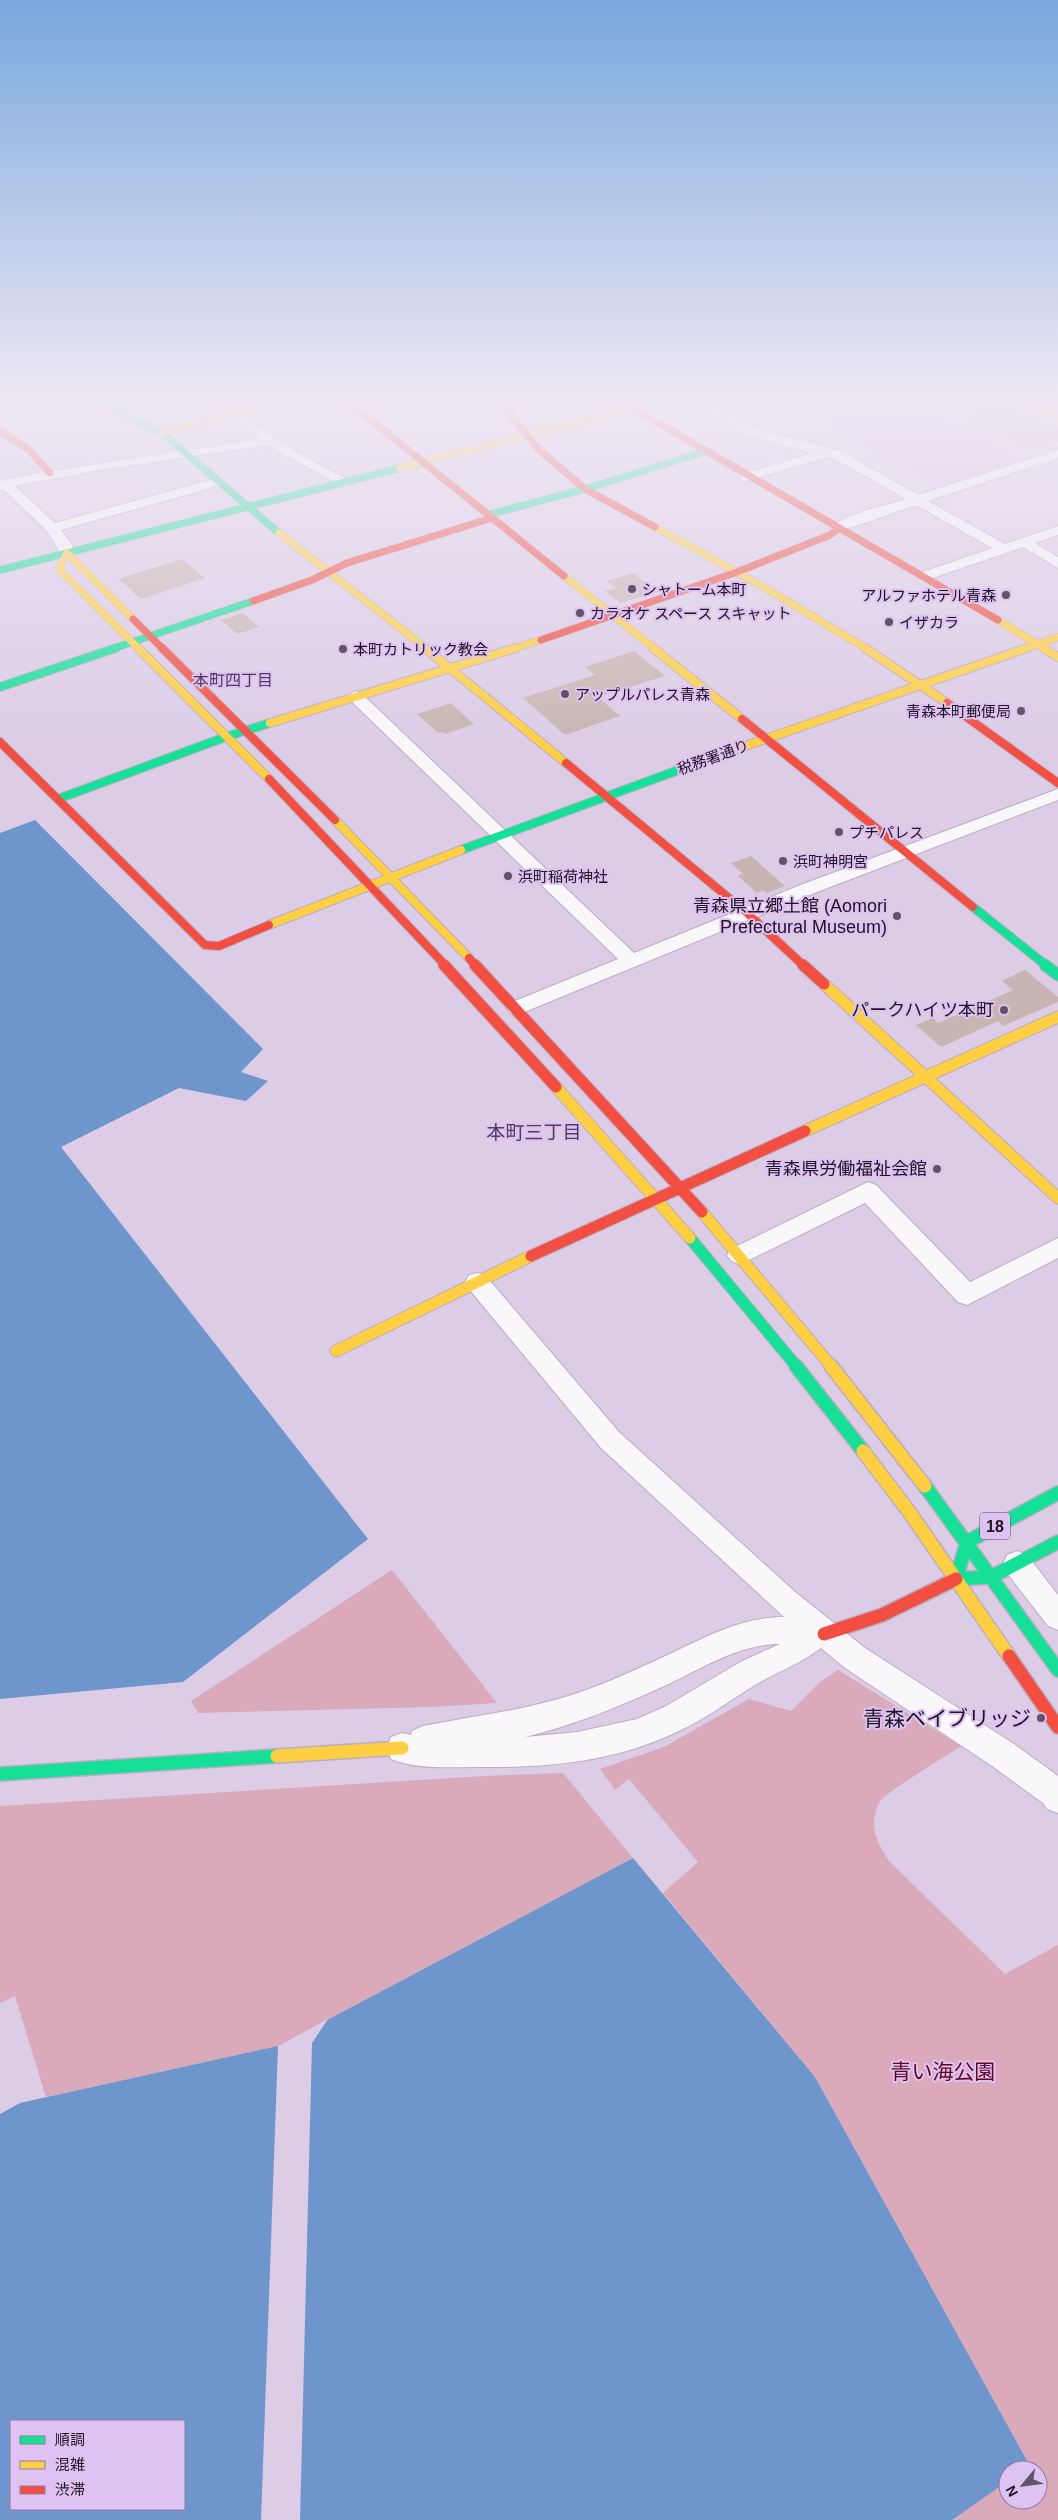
<svg xmlns="http://www.w3.org/2000/svg" width="1058" height="2520" font-family="Arial,'Noto Sans JP',sans-serif">
<style>
.built{fill:#d8bfe8}
.green{fill:#daa9ba}
.water{fill:#6e95cc;fill-rule:evenodd}
.pier{fill:#dccce6}
.building{fill:#c8b5b1}
.lines{fill:none;stroke-linecap:round;stroke-linejoin:round}
.street-casing{stroke:#baadc1;stroke-width:2}
.fast-far3-casing{stroke:#baadc1;stroke-width:8}
.fast-far2-casing{stroke:#baadc1;stroke-width:10}
.fast-far1-casing{stroke:#baadc1;stroke-width:13}
.fast-casing{stroke:#baadc1;stroke-width:16}
.slow-far3-casing{stroke:#baadc1;stroke-width:8}
.slow-far2-casing{stroke:#baadc1;stroke-width:10}
.slow-far1-casing{stroke:#baadc1;stroke-width:13}
.slow-casing{stroke:#baadc1;stroke-width:16}
.jam-far3-casing{stroke:#baadc1;stroke-width:8}
.jam-far2-casing{stroke:#baadc1;stroke-width:10}
.jam-far1-casing{stroke:#baadc1;stroke-width:13}
.jam-casing{stroke:#baadc1;stroke-width:16}
.street{fill:#faf7fb;fill-rule:evenodd}
.fast-far3{stroke:#16e098;stroke-width:7}
.fast-far2{stroke:#16e098;stroke-width:8}
.fast-far1{stroke:#16e098;stroke-width:11}
.fast{stroke:#16e098;stroke-width:13}
.slow-far3{stroke:#ffcf43;stroke-width:7}
.slow-far2{stroke:#ffcf43;stroke-width:8}
.slow-far1{stroke:#ffcf43;stroke-width:11}
.slow{stroke:#ffcf43;stroke-width:13}
.jam-far3{stroke:#f24e42;stroke-width:7}
.jam-far2{stroke:#f24e42;stroke-width:8}
.jam-far1{stroke:#f24e42;stroke-width:11}
.jam{stroke:#f24e42;stroke-width:13}
.poi-dot{fill:#605468;stroke:#dec2f1;stroke-width:2}
.labels{text-anchor:middle;dominant-baseline:central;stroke-width:4;stroke-linejoin:round;paint-order:stroke}
.far-poi-label{font-size:15px;fill:#1e1424;stroke:#dec2f1;text-anchor:start}
.far-street-label{font-size:15px;fill:#1e1424;stroke:#dec2f1}
.far-neighbourhood-label{font-size:16px;fill:#523a61;stroke:#dec2f1}
.shield{fill:#dec2f1;stroke:#584862;stroke-width:1}
.shield-label{font-size:16px;font-weight:bold;fill:#1e1424}
.poi-label{font-size:18px;fill:#1e1424;stroke:#dec2f1;text-anchor:end}
.neighbourhood-label{font-size:19px;fill:#523a61;stroke:#dec2f1}
.near-poi-label{font-size:21px;fill:#1e1424;stroke:#dec2f1;text-anchor:end}
.near-park-label{font-size:21px;fill:#610522;stroke:#dec2f1}
</style>
<rect width="100%" height="100%" fill="#dccce6"/>
<!-- built -->
<polygon class="built" points="789,398 914,398 1027,459 939,488"/>
<!-- green -->
<g class="green">
<polygon points="793,398 868,398 815,411"/>
<polygon points="392,1570 497,1703 430,1707 198,1713 191,1701"/>
<path d="M838 1670 961 1746C948 1755 885 1793 880 1801 867 1823 877 1844 890 1862L1005 1974 1058 1945V2520H952L1008 2481V2500H1038V2470H1024L1030 2466 815 2077 663 1893 698 1862 629 1779 615 1790 600 1769 664 1747 749 1699 791 1711 820 1682Z"/>
<polygon points="563,1773 633,1858 278,2046 46,2097 15,1996 0,2003 0,1806 485,1776"/>
</g>
<!-- water -->
<g class="water">
<polygon points="35,820 263,1049 241,1072 268,1081 246,1101 179,1088 61,1147 368,1539 183,1682 0,1699 0,833"/>
<path d="M633 1858 815 2077 1030 2466 1024 2470H1008V2481L952 2520H0V2114L20 2103 278 2046ZM11 2421H184V2509H11Z"/>
</g>
<!-- pier -->
<polygon class="pier" points="328,2019 312,2043 300,2520 261,2520 278,2046"/>
<!-- building -->
<g class="building">
<polygon points="998,401 1058,429 1058,441 1030,450 955,415"/>
<polygon points="182,559 205,578 141,599 118,579"/>
<polygon points="633,573 657,592 620,603 605,591 616,588 607,581"/>
<polygon points="243,613 259,627 237,634 221,620"/>
<polygon points="634,651 665,676 598,697 620,716 565,735 523,698 595,675 585,667"/>
<polygon points="451,703 474,724 445,734 443,732 438,733 417,714"/>
<polygon points="751,856 785,886 767,893 763,890 757,893 738,876 743,874 731,863"/>
<polygon points="1025,970 1058,997 1058,1002 1003,1026 998,1021 941,1047 916,1025 933,1018 938,1023 1013,990 1002,981"/>
</g>
<g class="lines">
<!-- street casing -->
<g class="street-casing">
<g id="street">
<polygon points="211,398 225,398 282,444 352,482 350,485 340,485 267,445 100,470 15,486 55,523 217,478 224,482 222,485 61,530 72,545 74,553 67,557 62,556 47,531 3,489 0,490 0,481 33,474 260,439"/>
<path d="M686 398H701L757 429 841 451 918 495 1058 450V458L928 501 1005 544 1058 526V535L1035 543 1058 557V568L1023 547 930 579H920L918 576 920 573 992 548 916 505C903 509 841 533 834 531L832 528C842 514 888 505 906 499L833 458 827 457 747 481 742 480 740 477 742 474 812 453 747 435Z"/>
<polygon points="355,691 361,693 634,953 803,884 1058,789 1058,800 817,892 517,1015 510,1013 507,1008 510,1003 618,959 349,699 347,696"/>
<polygon points="868,1182 876,1185 970,1282 1058,1238 1058,1258 967,1305 958,1302 865,1203 747,1261 739,1264 731,1261 727,1255 731,1249"/>
<path d="M477 1273 485 1275 619 1432 794 1591 865 1648 1014 1744 1058 1776V1813L1047 1809 1043 1803 992 1766 845 1668 821 1648C798 1665 779 1671 755 1685 729 1701 705 1719 677 1732 614 1762 546 1768 477 1767 448 1767 419 1770 391 1759L387 1748 391 1737 402 1733 411 1735 412 1731 423 1726C479 1715 536 1709 589 1689 619 1678 648 1664 676 1651 711 1634 744 1617 784 1617L601 1448 469 1289 465 1282 469 1275ZM780 1644 742 1661 666 1706 637 1719 577 1732 525 1737C572 1726 618 1707 662 1687 700 1670 737 1644 780 1644Z"/>
<polygon points="1017,1551 1027,1555 1058,1595 1058,1630 1048,1626 1007,1573 1003,1564 1007,1555"/>
</g>
</g>
<!-- fast-far3 casing -->
<g class="fast-far3-casing">
<g id="fast-far3">
<polyline points="95,398 166,436 279,533"/>
<polyline points="487,515 585,489 704,452"/>
<polyline points="0,570 400,468"/>
<polyline points="112,649 253,601"/>
</g>
</g>
<!-- fast-far2 casing -->
<g class="fast-far2-casing">
<g id="fast-far2">
<polyline points="0,687 116,648"/>
<polyline points="58,799 228,736 270,723"/>
<polyline points="461,850 711,758"/>
<polyline points="973,907 1047,966"/>
</g>
</g>
<!-- fast-far1 casing -->
<g class="fast-far1-casing">
<g id="fast-far1">
<polyline points="1045,965 1058,975"/>
<polyline points="690,1238 797,1367"/>
</g>
</g>
<!-- fast casing -->
<g class="fast-casing">
<g id="fast">
<polyline points="796,1366 863,1451"/>
<polyline points="925,1486 1058,1670"/>
<polyline points="1058,1493 967,1542 956,1579 991,1577 1058,1542"/>
<polyline points="0,1774 277,1756"/>
</g>
</g>
<!-- slow-far3 casing -->
<g class="slow-far3-casing">
<g id="slow-far3">
<polyline points="1013,398 1058,418"/>
<polyline points="162,433 227,414 297,398"/>
<polyline points="400,468 674,398"/>
<polyline points="655,527 767,589 867,649"/>
<polyline points="279,533 427,649"/>
<polyline points="564,576 655,649"/>
<polyline points="133,619 67,553 59,569 139,649"/>
<polyline points="998,620 1045,649"/>
<polyline points="512,649 541,640"/>
<polyline points="1024,649 1058,637"/>
</g>
</g>
<!-- slow-far2 casing -->
<g class="slow-far2-casing">
<g id="slow-far2">
<polyline points="138,648 269,779"/>
<polyline points="425,648 566,763"/>
<polyline points="653,648 742,719"/>
<polyline points="865,648 947,703"/>
<polyline points="1043,648 1058,657"/>
<polyline points="270,723 516,648"/>
<polyline points="711,758 1027,648"/>
<polyline points="335,820 469,958"/>
<polyline points="269,925 461,850"/>
</g>
</g>
<!-- slow-far1 casing -->
<g class="slow-far1-casing">
<g id="slow-far1">
<polyline points="824,984 1058,1198"/>
<polyline points="556,1087 690,1238"/>
<polyline points="805,1131 1058,1017"/>
<polyline points="702,1212 832,1367"/>
<polyline points="336,1351 531,1256"/>
</g>
</g>
<!-- slow casing -->
<g class="slow-casing">
<g id="slow">
<polyline points="831,1366 925,1486"/>
<polyline points="863,1451 910,1513 1009,1656"/>
<polyline points="277,1756 402,1748"/>
</g>
</g>
<!-- jam-far3 casing -->
<g class="jam-far3-casing">
<g id="jam-far3">
<polyline points="344,398 564,576"/>
<polyline points="498,398 537,448 585,489 655,527"/>
<polyline points="622,402 998,620"/>
<polyline points="0,431 29,450 50,473"/>
<polyline points="253,601 312,580 347,563 492,518"/>
<polyline points="133,619 163,649"/>
<polyline points="541,640 737,572 830,535 839,528"/>
</g>
</g>
<!-- jam-far2 casing -->
<g class="jam-far2-casing">
<g id="jam-far2">
<polyline points="162,648 335,820"/>
<polyline points="947,703 1058,783"/>
<polyline points="742,719 973,907"/>
<polyline points="0,742 205,945 219,946 269,925"/>
<polyline points="566,763 747,913 804,966"/>
<polyline points="269,779 446,966"/>
<polyline points="469,958 476,966"/>
</g>
</g>
<!-- jam-far1 casing -->
<g class="jam-far1-casing">
<g id="jam-far1">
<polyline points="444,965 556,1087"/>
<polyline points="475,965 702,1212"/>
<polyline points="803,965 824,984"/>
<polyline points="531,1256 805,1131"/>
</g>
</g>
<!-- jam casing -->
<g class="jam-casing">
<g id="jam">
<polyline points="824,1634 882,1615 956,1579"/>
<polyline points="1009,1656 1058,1727"/>
</g>
</g>
<!-- street -->
<use href="#street" class="street"/>
<!-- fast-far3 -->
<use href="#fast-far3" class="fast-far3"/>
<!-- fast-far2 -->
<use href="#fast-far2" class="fast-far2"/>
<!-- fast-far1 -->
<use href="#fast-far1" class="fast-far1"/>
<!-- fast -->
<use href="#fast" class="fast"/>
<!-- slow-far3 -->
<use href="#slow-far3" class="slow-far3"/>
<!-- slow-far2 -->
<use href="#slow-far2" class="slow-far2"/>
<!-- slow-far1 -->
<use href="#slow-far1" class="slow-far1"/>
<!-- slow -->
<use href="#slow" class="slow"/>
<!-- jam-far3 -->
<use href="#jam-far3" class="jam-far3"/>
<!-- jam-far2 -->
<use href="#jam-far2" class="jam-far2"/>
<!-- jam-far1 -->
<use href="#jam-far1" class="jam-far1"/>
<!-- jam -->
<use href="#jam" class="jam"/>
</g>
<!-- sky -->
<linearGradient id="sky" x2="0" y2="1"><stop stop-color="#77a8dd"/><stop offset="0.53" stop-color="#efe8f4"/><stop offset="1" stop-color="#efe8f4" stop-opacity="0"/></linearGradient>
<rect width="1058" height="751" fill="url(#sky)"/>
<!-- markers -->
<g class="poi-dot">
<circle cx="632" cy="589" r="5"/>
<circle cx="1006" cy="595" r="5"/>
<circle cx="580" cy="613" r="5"/>
<circle cx="889" cy="622" r="5"/>
<circle cx="343" cy="649" r="5"/>
<circle cx="565" cy="694" r="5"/>
<circle cx="1021" cy="711" r="5"/>
<circle cx="839" cy="832" r="5"/>
<circle cx="783" cy="861" r="5"/>
<circle cx="508" cy="876" r="5"/>
<circle cx="897" cy="916" r="5"/>
<circle cx="1004" cy="1010" r="5"/>
<circle cx="937" cy="1169" r="5"/>
<circle cx="1041" cy="1718" r="5"/>
</g>
<g class="labels">
<!-- far-poi labels -->
<g class="far-poi-label">
<text x="642" y="589">シャトーム本町</text>
<text x="996" y="595" text-anchor="end">アルファホテル青森</text>
<text x="590" y="613">カラオケ スペース スキャット</text>
<text x="899" y="622">イザカラ</text>
<text x="353" y="649">本町カトリック教会</text>
<text x="575" y="694">アップルパレス青森</text>
<text x="1011" y="711" text-anchor="end">青森本町郵便局</text>
<text x="849" y="832">プチパレス</text>
<text x="793" y="861">浜町神明宮</text>
<text x="518" y="876">浜町稲荷神社</text>
</g>
<!-- far-street labels -->
<g class="far-street-label">
<text transform="translate(713 757) rotate(-20)">税務署通り</text>
</g>
<!-- far-neighbourhood labels -->
<g class="far-neighbourhood-label">
<text x="233" y="680">本町四丁目</text>
</g>
<!-- shield labels -->
<rect class="shield" x="980" y="1512.5" width="30" height="27" rx="4"/>
<g class="shield-label">
<text x="995" y="1526">18</text>
</g>
<!-- poi labels -->
<g class="poi-label">
<text x="887" y="906">青森県立郷土館 (Aomori<tspan x="887" dy="21">Prefectural Museum)</tspan></text>
<text x="994" y="1010">パークハイツ本町</text>
<text x="927" y="1169">青森県労働福祉会館</text>
</g>
<!-- neighbourhood labels -->
<g class="neighbourhood-label">
<text x="534" y="1132">本町三丁目</text>
</g>
<!-- near-poi labels -->
<g class="near-poi-label">
<text x="1031" y="1718">青森ベイブリッジ</text>
</g>
<!-- near-park labels -->
<g class="near-park-label">
<text x="943" y="2071">青い海公園</text>
</g>
</g>
<!-- legend -->
<rect x="10" y="2420" width="175" height="90" fill="#dec2f1" stroke="#917c9f"/>
<rect x="20" y="2436" width="25" height="8" fill="#16e098" stroke="#917c9f"/>
<text x="55" y="2445" font-size="15" fill="#1e1424">順調</text>
<rect x="20" y="2461" width="25" height="8" fill="#ffcf43" stroke="#917c9f"/>
<text x="55" y="2470" font-size="15" fill="#1e1424">混雑</text>
<rect x="20" y="2486" width="25" height="8" fill="#f24e42" stroke="#917c9f"/>
<text x="55" y="2495" font-size="15" fill="#1e1424">渋滞</text>
<!-- north arrow -->
<g transform="translate(1023 2485) rotate(241)"><circle r="24" fill="#dec2f1" stroke="#917c9f"/>
<path d="M0-4L9 19L0 12L-9 19Z" fill="#605468"/>
<text y="-8" font-size="14" font-weight="bold" text-anchor="middle" fill="#1e1424">N</text>
</g>
</svg>
